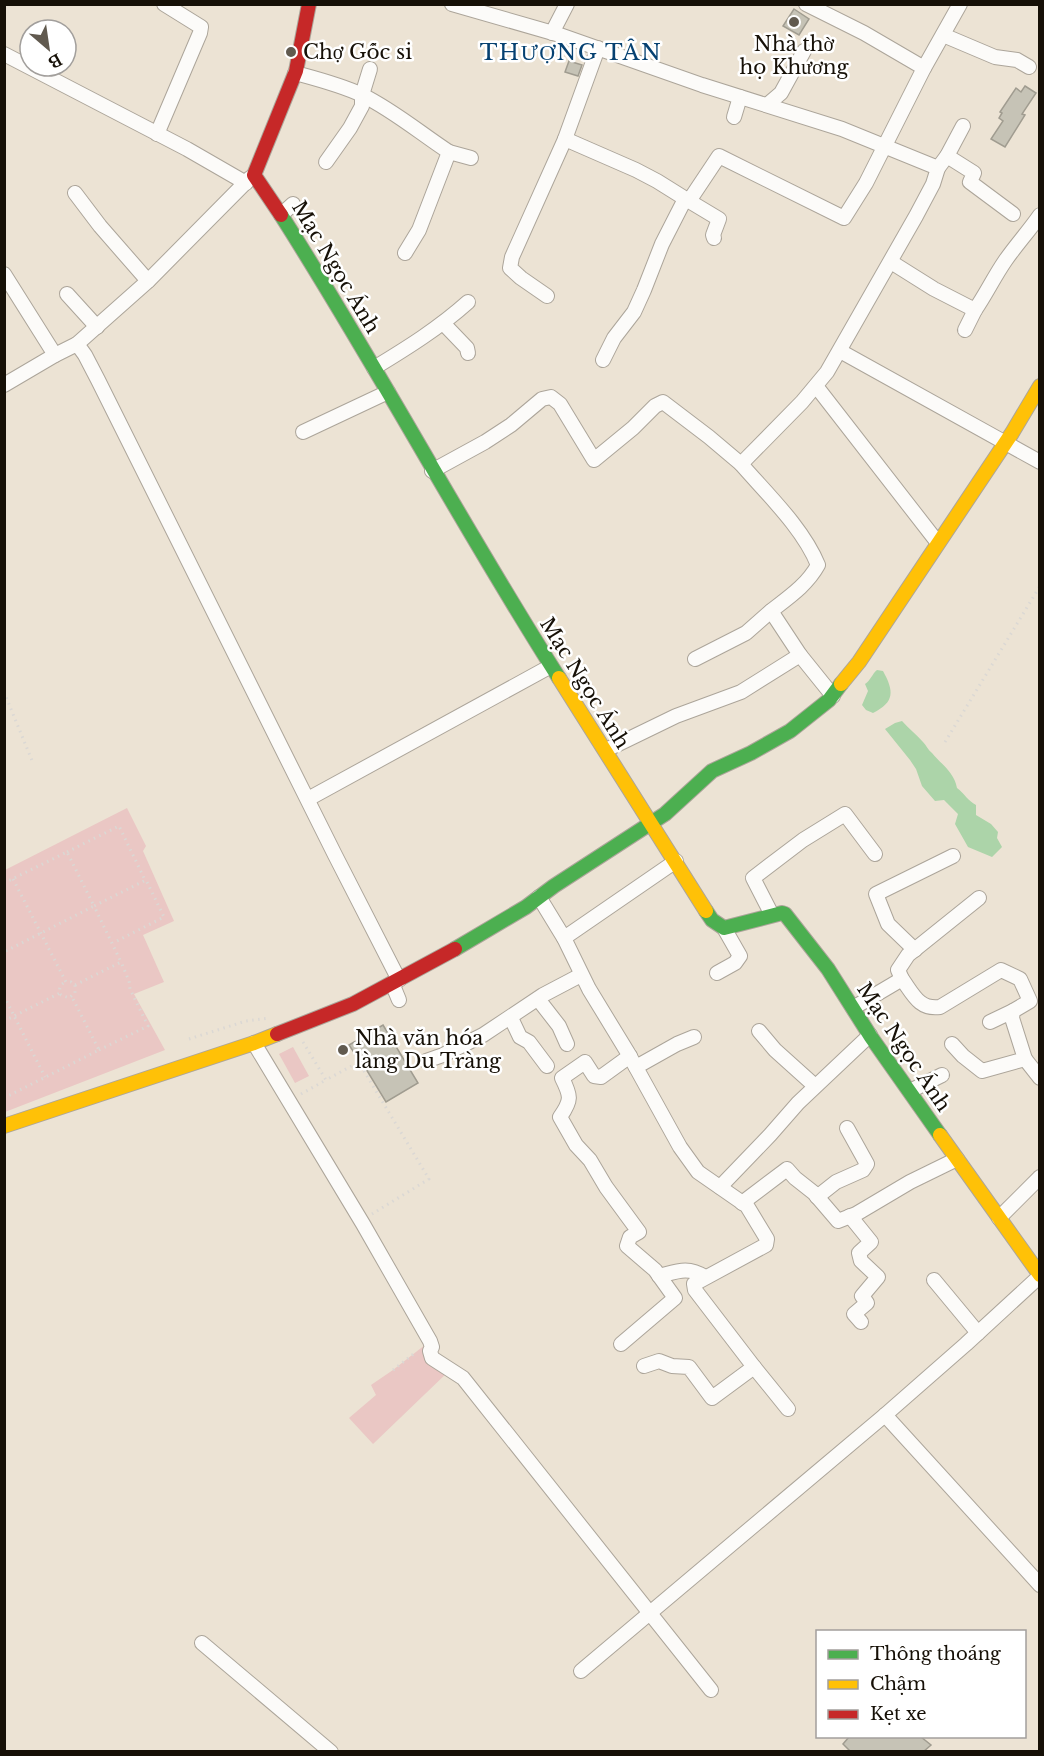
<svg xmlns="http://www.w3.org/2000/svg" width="1044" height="1756" font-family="'Libre Baskerville',serif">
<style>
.green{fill:#eac7c4}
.water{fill:#acd4a9}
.building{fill:#c6c3b6;stroke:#a09c90;stroke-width:1.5}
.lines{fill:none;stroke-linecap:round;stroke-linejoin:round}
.street-casing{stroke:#aca59a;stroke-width:16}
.fast-casing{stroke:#aca59a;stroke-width:16}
.slow-casing{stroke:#aca59a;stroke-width:16}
.jam-casing{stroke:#aca59a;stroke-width:16}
.path{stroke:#dbd8d4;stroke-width:3;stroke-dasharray:1.5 4.5;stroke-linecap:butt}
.street{stroke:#fcfbf9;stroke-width:14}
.fast{stroke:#4caf50;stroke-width:14}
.slow{stroke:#ffc107;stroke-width:14}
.jam{stroke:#c62828;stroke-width:14}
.poi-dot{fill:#615a4f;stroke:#fff;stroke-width:2}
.labels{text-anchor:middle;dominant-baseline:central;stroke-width:5;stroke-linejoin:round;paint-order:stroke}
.poi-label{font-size:20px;fill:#161007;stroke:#fff;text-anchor:start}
.street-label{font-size:20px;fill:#161007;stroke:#fff}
.quarter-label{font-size:22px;letter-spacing:1.5px;fill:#064171;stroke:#fff}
</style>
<rect width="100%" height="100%" fill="#ece3d4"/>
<!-- green -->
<g class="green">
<polygon points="127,808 146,846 143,851 174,921 143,935 164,982 134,994 165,1050 5,1112 5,870"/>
<polygon points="293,1047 309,1076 295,1083 279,1054"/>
<polygon points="430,1341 438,1353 437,1357 450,1370 373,1444 349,1418 376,1395 371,1385 393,1370"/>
</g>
<!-- water -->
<g class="water">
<path d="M877 670 883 671C894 691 895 702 873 713L866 710 862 705 868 691 865 684C871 680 872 674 877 670Z"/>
<path d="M902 721C909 729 916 734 923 742 926 745 928 750 932 753 942 765 954 772 957 788 964 793 968 801 976 805V815L991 824 998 832 997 838 1002 847 992 857 968 847 955 824 958 814 944 800 935 801 922 786 916 769 910 760 885 729 895 723Z"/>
</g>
<!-- building -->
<g class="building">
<polygon points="794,9 809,19 799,35 783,26"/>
<polygon points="569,61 582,65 578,76 565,72"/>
<polygon points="1025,86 1036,93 1022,114 1025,115 1005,147 991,139 1003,121 999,118 1002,113 1000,112 1016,88 1021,92"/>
<polygon points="383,1025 418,1083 386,1102 360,1059 359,1060 349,1045"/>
<polygon points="849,1737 921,1737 931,1745 923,1752 851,1752 843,1744"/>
</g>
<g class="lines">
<!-- street casing -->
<g class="street-casing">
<g id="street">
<polyline points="806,4 864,33 924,68"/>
<polyline points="552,33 567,4"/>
<polyline points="943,35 995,57 1017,60 1029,67"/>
<polyline points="598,48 565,139 636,170 657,181 689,201 719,156 844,218 866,183 924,68 960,4"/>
<polyline points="4,54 187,149 246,183"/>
<path d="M295 73C317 79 341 85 362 95 393 110 420 133 449 152L419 230 405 253"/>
<polyline points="767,105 781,93 804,51"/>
<polyline points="734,117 740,97"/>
<polyline points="157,134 200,33 201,27 164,4"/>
<polyline points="449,152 471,158"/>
<polyline points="947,156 963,126"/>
<polyline points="326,162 350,128 362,106 362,95 370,69"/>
<polyline points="938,168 947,156 974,173 970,182 1013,214"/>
<polyline points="75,193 100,226 148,281"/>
<polyline points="689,201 719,219 713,235 714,238"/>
<polyline points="282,214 293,204"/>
<path d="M891 262 934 289 975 310C986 294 994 277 1005 261 1016 245 1029 231 1040 215"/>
<polyline points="4,274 55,355 4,385"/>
<polyline points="67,294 97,327"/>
<polyline points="547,296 521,278 510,268 512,257 565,139"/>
<polyline points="443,323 467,348 468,353"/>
<polyline points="965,330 975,310"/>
<polyline points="77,344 85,355 98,380 335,855 399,980"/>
<polyline points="840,351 1040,462"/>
<polyline points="55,355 77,344 148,281 250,178"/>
<polyline points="603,360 614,338 634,312 644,290 662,244 685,199"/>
<path d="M374 368C407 348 439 328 468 302"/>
<polyline points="816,386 938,543"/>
<polyline points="303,432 388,392"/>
<polyline points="432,471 485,442 511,425 542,399 551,397 560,404 594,460 633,428 655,406 663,402 709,437 741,464 802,402 827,372 916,216 933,184 938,168 842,129 702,85 560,35 452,4"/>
<polyline points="800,655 833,696"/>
<polyline points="695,659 746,633 771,611"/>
<path d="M606 750 676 716 741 692 800 655 771 611C789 597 807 585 818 565 803 528 767 494 741 464"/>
<polyline points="308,799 551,666"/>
<polyline points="539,897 564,938 589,989 628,1053 680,1147 698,1172 747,1206 767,1239 766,1245 694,1284 695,1290 754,1367 712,1398 689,1367 672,1366 659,1361 644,1366"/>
<polyline points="772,915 753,878 803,840 845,814 875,854"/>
<polyline points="564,938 676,861"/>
<polyline points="915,950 888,924 876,894 953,856"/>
<polyline points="717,973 735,963 740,956 724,928"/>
<polyline points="902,979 898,970 908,955 979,898"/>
<polyline points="392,983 399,1000"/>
<polyline points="538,999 559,1026 567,1044"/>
<path d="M853 1008 902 979C913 994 919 1010 940 1007L1001 970 1020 979 1030 1001 1013 1011 1012 1018 1025 1059 982 1071 963 1056 952 1044"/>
<polyline points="511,1018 520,1037 529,1042 547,1066"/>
<polyline points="990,1022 1013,1011"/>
<polyline points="759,1031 775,1050 815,1086"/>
<polyline points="254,1043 363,1224 430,1341 432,1347 430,1351 432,1358 463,1378 711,1690"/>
<polyline points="1025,1059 1040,1078"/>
<polyline points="426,1061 443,1055 483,1035 543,995 581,975"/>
<polyline points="636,1067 677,1044 694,1037"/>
<polyline points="910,1091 942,1075"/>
<polyline points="720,1187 770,1135 798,1103 870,1035"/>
<polyline points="817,1197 836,1182 863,1170 867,1164 847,1128"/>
<polyline points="742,1203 787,1169 795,1178 814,1193 838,1221 856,1214 910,1182 957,1159"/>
<polyline points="850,1216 871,1242 859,1253 861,1261 878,1277 862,1296 867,1303 854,1314 861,1322"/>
<polyline points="999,1218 1040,1177"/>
<path d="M659 1276C678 1271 688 1266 705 1277"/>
<polyline points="934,1280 978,1333"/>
<path d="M621 1344 675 1298 655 1270 627 1246 630 1237 639 1232 606 1187 590 1160 576 1145 560 1117C572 1100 571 1096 562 1078L585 1062 594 1076 601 1077 630 1056"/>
<polyline points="754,1367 788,1409"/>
<polyline points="885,1415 1040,1585"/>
<polyline points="202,1643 331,1752"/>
<polyline points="581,1671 885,1415 966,1344 1040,1276"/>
</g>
</g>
<!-- fast casing -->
<g class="fast-casing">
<g id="fast">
<path d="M281 215C378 367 462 526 559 678"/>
<polyline points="706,911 712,920 724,928 782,913 785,914 828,969 871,1037 940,1135"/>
<polyline points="455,949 526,907 554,886 665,814 712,771 751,753 790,731 829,700 841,684"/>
</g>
</g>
<!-- slow casing -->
<g class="slow-casing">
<g id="slow">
<polyline points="559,678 706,911"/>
<polyline points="841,684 859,662 1012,433 1040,386"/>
<polyline points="4,1126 254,1043 277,1034"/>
<polyline points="940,1135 1040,1275"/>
</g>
</g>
<!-- jam casing -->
<g class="jam-casing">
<g id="jam">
<polyline points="281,215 254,175 296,71 309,4"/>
<polyline points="277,1034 353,1004 455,949"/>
</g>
</g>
<!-- path -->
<g class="path">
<polyline points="4,692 33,763"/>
<polyline points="945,742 1040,586"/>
<polyline points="67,852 119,826 145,880"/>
<path d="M13 879 66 982H71L75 985V993L69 998 61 995C58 989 60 984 66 982"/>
<polyline points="4,883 67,852 94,906 4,952"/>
<polyline points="75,985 121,962 94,906 146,880 164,917 113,943"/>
<polyline points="4,996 45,1077"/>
<polyline points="4,1021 60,993"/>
<polyline points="189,1039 246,1021 270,1018"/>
<polyline points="303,1042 326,1080 357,1063 364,1071 429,1179 372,1214"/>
<polyline points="99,1050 148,1026 130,989 129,981 121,962"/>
<polyline points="301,1094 326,1080"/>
<polyline points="4,1098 99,1050 72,997"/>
<polyline points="393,1370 416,1352"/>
</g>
<!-- street -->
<use href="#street" class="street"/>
<!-- fast -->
<use href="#fast" class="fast"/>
<!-- slow -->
<use href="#slow" class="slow"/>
<!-- jam -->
<use href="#jam" class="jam"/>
</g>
<!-- markers -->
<g class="poi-dot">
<circle cx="794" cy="22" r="6"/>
<circle cx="291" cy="52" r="6"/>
<circle cx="343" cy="1050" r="6"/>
</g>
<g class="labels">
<!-- poi labels -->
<g class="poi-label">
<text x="794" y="44" text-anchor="middle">Nhà thờ<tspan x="794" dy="23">họ Khương</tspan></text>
<text x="303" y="52">Chợ Gốc si</text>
<text x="355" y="1038">Nhà văn hóa<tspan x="355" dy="23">làng Du Tràng</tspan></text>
</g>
<!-- street labels -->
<g class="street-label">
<text transform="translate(336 267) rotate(59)">Mạc Ngọc Ánh</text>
<text transform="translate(585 683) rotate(58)">Mạc Ngọc Ánh</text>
<text transform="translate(904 1047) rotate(56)">Mạc Ngọc Ánh</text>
</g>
<!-- quarter labels -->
<g class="quarter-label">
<text x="571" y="52">THƯỢNG TÂN</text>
</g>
</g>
<!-- border -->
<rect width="1044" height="1756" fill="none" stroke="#161007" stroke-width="12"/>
<!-- legend -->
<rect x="816" y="1630" width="210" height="108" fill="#ffffff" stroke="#a29f9c" stroke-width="1.5"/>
<rect x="828" y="1650" width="30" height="9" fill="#4caf50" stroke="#a29f9c" stroke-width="1.5"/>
<text x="870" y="1660" font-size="18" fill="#161007">Thông thoáng</text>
<rect x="828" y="1680" width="30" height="9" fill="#ffc107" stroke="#a29f9c" stroke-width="1.5"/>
<text x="870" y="1690" font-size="18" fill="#161007">Chậm</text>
<rect x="828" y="1710" width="30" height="9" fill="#c62828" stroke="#a29f9c" stroke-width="1.5"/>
<text x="870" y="1720" font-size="18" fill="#161007">Kẹt xe</text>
<!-- north arrow -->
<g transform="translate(48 48) rotate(151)"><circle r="28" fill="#ffffff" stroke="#a29f9c" stroke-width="1.5"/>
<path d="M0-4.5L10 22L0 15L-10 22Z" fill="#615a4f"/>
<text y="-9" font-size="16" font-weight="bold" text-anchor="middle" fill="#161007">B</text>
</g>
</svg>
